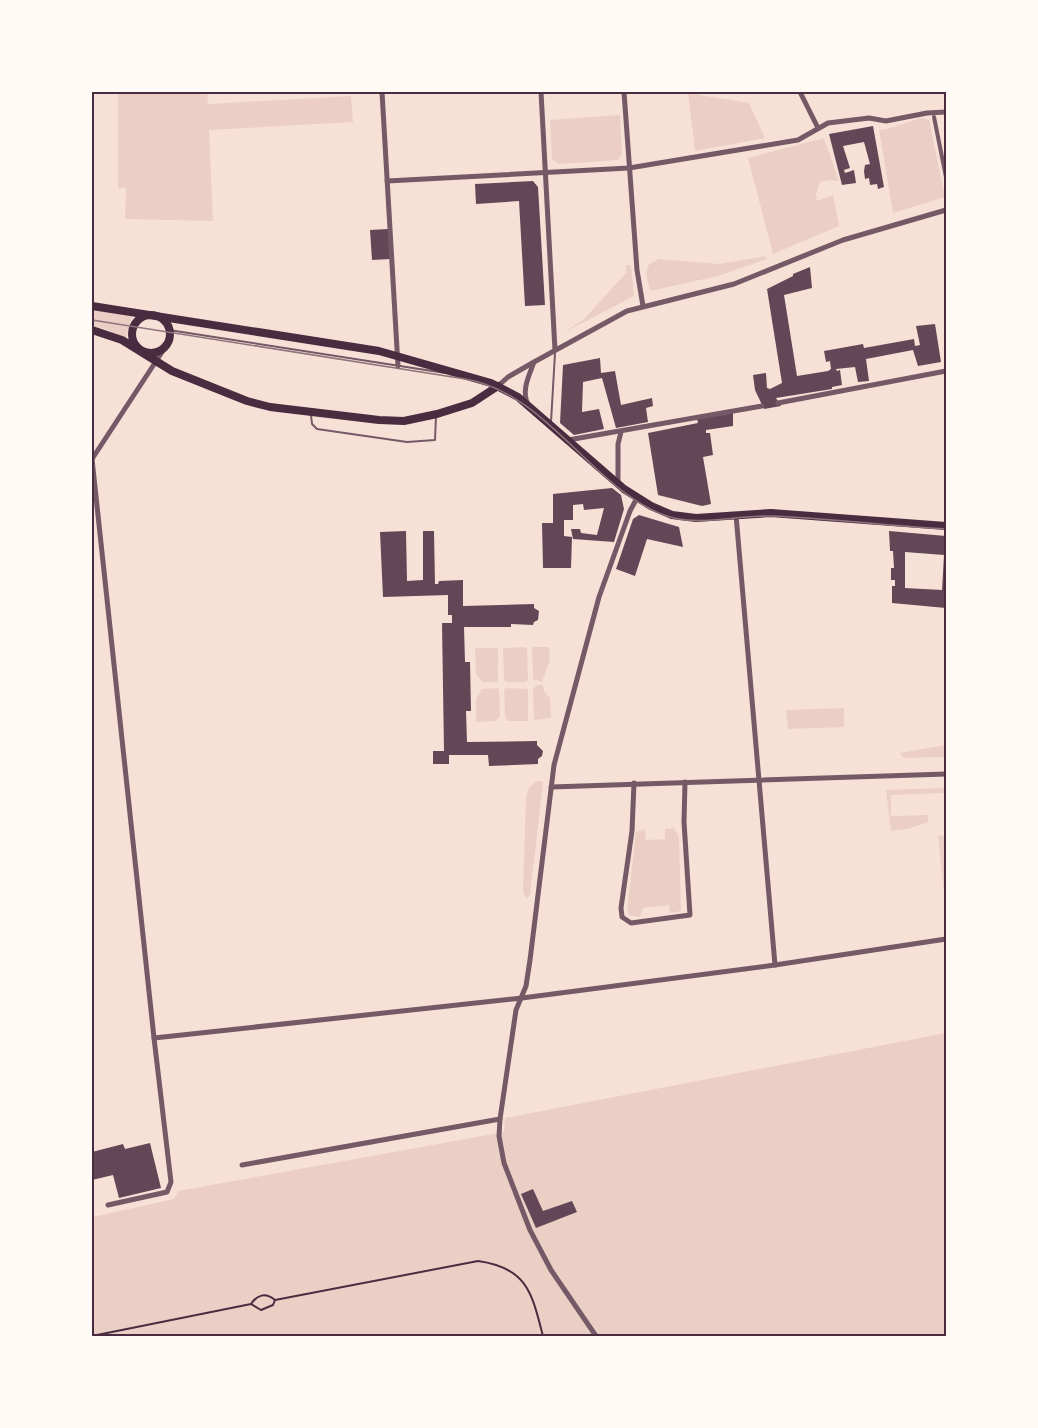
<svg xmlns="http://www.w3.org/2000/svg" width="1038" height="1428" font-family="Cabin,sans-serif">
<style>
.green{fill:#ebcfc5}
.building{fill:#644757;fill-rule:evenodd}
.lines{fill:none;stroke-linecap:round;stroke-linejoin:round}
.path{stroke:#4a2c40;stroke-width:2}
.service{stroke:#755966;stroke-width:2}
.pedestrian{stroke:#755966;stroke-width:4}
.minor{stroke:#755966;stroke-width:5}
.secondary{stroke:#4a2c40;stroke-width:8}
.tram{stroke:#8f747c;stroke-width:1.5}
.neatline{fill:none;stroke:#4a2c40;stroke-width:2}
</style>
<rect width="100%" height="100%" fill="#f7e1d7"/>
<!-- green -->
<g class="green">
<polygon points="118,92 207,92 208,104 351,96 353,122 209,130 213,221 125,219 126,188 118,188"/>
<polygon points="688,93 749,103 765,138 695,151"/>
<polygon points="620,115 622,154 618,160 559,164 552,159 550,120"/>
<polygon points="921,118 929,120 945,197 893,213 879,130 887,129"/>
<polygon points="824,138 839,181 829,180 820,182 816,194 817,201 833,195 839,226 773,254 748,158"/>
<polygon points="766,256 767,259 718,276 650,291 646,274 649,264 659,259 719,264"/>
<polygon points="626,265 631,265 634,296 565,332 585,318 626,273"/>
<polygon points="92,309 132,317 126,338 105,329 92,326"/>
<polygon points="525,647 527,649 528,680 526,682 506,682 504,680 503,648"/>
<polygon points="532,647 549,647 550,660 542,682 533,679"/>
<polygon points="475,648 498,648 498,680 497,682 482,682 476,674"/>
<polygon points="537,685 543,685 545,693 550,698 551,718 534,720 533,689"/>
<polygon points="497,688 499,690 500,716 496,721 476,722 476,699 482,689"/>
<polygon points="506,688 528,689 528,721 507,721 505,717 504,690"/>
<polygon points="844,708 844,727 788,729 786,710"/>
<polygon points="946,745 946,757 904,758 900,753"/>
<polygon points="536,781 541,781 543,783 530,895 527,898 524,895 523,890 526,797 529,788"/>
<polygon points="946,788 945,815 944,793 891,795 891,816 928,815 928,822 908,829 891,831 886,790"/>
<polygon points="674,828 679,837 681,911 670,913 669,905 643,908 640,917 630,916 627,910 636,832 645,829 646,840 665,839 665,829"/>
<polygon points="938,835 946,836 946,912"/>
<polygon points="946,1033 946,1336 92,1336 92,1217 174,1199 178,1191 504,1132 505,1118"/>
</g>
<!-- building -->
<g class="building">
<polygon points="873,126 884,187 878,189 877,184 870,185 869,178 865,179 864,171 865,165 870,164 864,142 843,146 850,168 844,170 845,173 854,170 856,183 842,185 829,134"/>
<polygon points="533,181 538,187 545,305 525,306 519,201 476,204 475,184"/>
<polygon points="388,229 390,259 372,260 370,230"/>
<polygon points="810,267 812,288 784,295 797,376 828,371 831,369 830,361 826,362 824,351 863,344 864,348 914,339 915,346 920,345 916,326 935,324 941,362 918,366 913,350 866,359 869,381 858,382 855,367 836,369 837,371 840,370 842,385 832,387 832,389 776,398 781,406 764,409 755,390 753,375 766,373 767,388 770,389 782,383 767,289 793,276 793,274"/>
<polygon points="600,358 601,373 615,371 621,405 652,398 653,406 646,408 648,422 616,428 602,378 583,382 582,412 599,409 604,429 574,435 560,423 563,365"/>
<polygon points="733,413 733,426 706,430 706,433 710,433 713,455 703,457 711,504 702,506 658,495 648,433 698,423 697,419"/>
<polygon points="612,488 621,495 624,509 614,542 573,539 571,529 580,529 581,533 597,535 604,508 584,510 583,504 573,505 573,520 564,520 564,536 572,537 571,568 543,568 542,523 553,523 553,494"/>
<polygon points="639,515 679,527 683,547 647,539 635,576 616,569 633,519"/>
<polygon points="406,531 407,581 423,580 423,531 434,531 435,584 438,584 439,581 463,580 463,606 534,604 534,608 539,611 538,620 534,622 533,625 511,624 511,627 464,627 465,662 470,662 471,711 466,711 467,742 537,741 537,745 543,751 542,756 538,759 538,764 489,766 488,755 449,755 449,764 433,764 433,751 444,751 442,623 452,623 452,615 448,615 448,595 383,597 380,532"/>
<path d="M889 531 946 536V608L892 603V586H895V580H891V568H894L893 551H890ZM905 552 944 555 942 590 905 588Z"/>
<polygon points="150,1143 161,1188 119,1198 113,1175 92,1180 92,1152 123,1144 125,1149"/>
<polygon points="533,1189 543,1211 572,1201 577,1212 536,1228 521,1194"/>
</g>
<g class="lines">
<!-- path -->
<g class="path">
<polyline points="251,1304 261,1310 273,1305 275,1300"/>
<path d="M92 1336 251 1304C257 1295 265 1292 275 1300L478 1261C528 1268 532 1294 543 1336"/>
</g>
<!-- service -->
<g class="service">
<polyline points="169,330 445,373"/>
<polyline points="311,415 312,424 317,429 407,442 435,440 436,416"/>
<polyline points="551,422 555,353"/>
</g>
<!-- pedestrian -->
<polyline class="pedestrian" points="934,117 946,177"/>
<!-- minor -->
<g class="minor">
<polyline points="382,92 398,366"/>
<polyline points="541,92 555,350"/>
<polyline points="624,92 637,270 643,306"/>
<polyline points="800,92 818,128"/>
<polyline points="387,181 629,168 798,140 828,123 869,118 886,121 927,113 946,112"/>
<polyline points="498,386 508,377 534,362 627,311 734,284 843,240 946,210"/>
<polyline points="778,403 946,371"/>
<path d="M528 405C521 390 529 376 534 362"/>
<polyline points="568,440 762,406"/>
<polyline points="92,459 154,1038 171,1182 167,1192 108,1205"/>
<polyline points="92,459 166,346"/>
<polyline points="618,484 618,444 621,432"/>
<polyline points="736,515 775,965"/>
<polyline points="634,783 632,831 621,908 622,917 631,923 690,915 684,822 685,782"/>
<polyline points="551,787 946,774"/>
<polyline points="154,1038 522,998 775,965 946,939"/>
<polyline points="242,1165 500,1119"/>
<polyline points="596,1336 551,1270 530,1230 504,1163 499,1136 500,1119 516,1010 526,986 530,960 554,765 599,597 630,511 637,498"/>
</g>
<!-- secondary -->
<g class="secondary">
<polyline points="92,306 379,351 491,383 518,397 624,489 651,506 672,515 696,518 771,513 946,526"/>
<circle cx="151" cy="334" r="19"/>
<polyline points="92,330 122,340 172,371 247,401 270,407 379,420 404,421 437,414 472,403 498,386"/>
</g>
<!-- tram -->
<path class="tram" d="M92 320 465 379C545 392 589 484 661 514 695 528 735 515 770 516 829 518 887 526 946 529"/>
</g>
<!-- border -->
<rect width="1038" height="1428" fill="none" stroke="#fffaf5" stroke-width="186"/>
<rect x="93" y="93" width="852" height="1242" class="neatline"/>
</svg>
